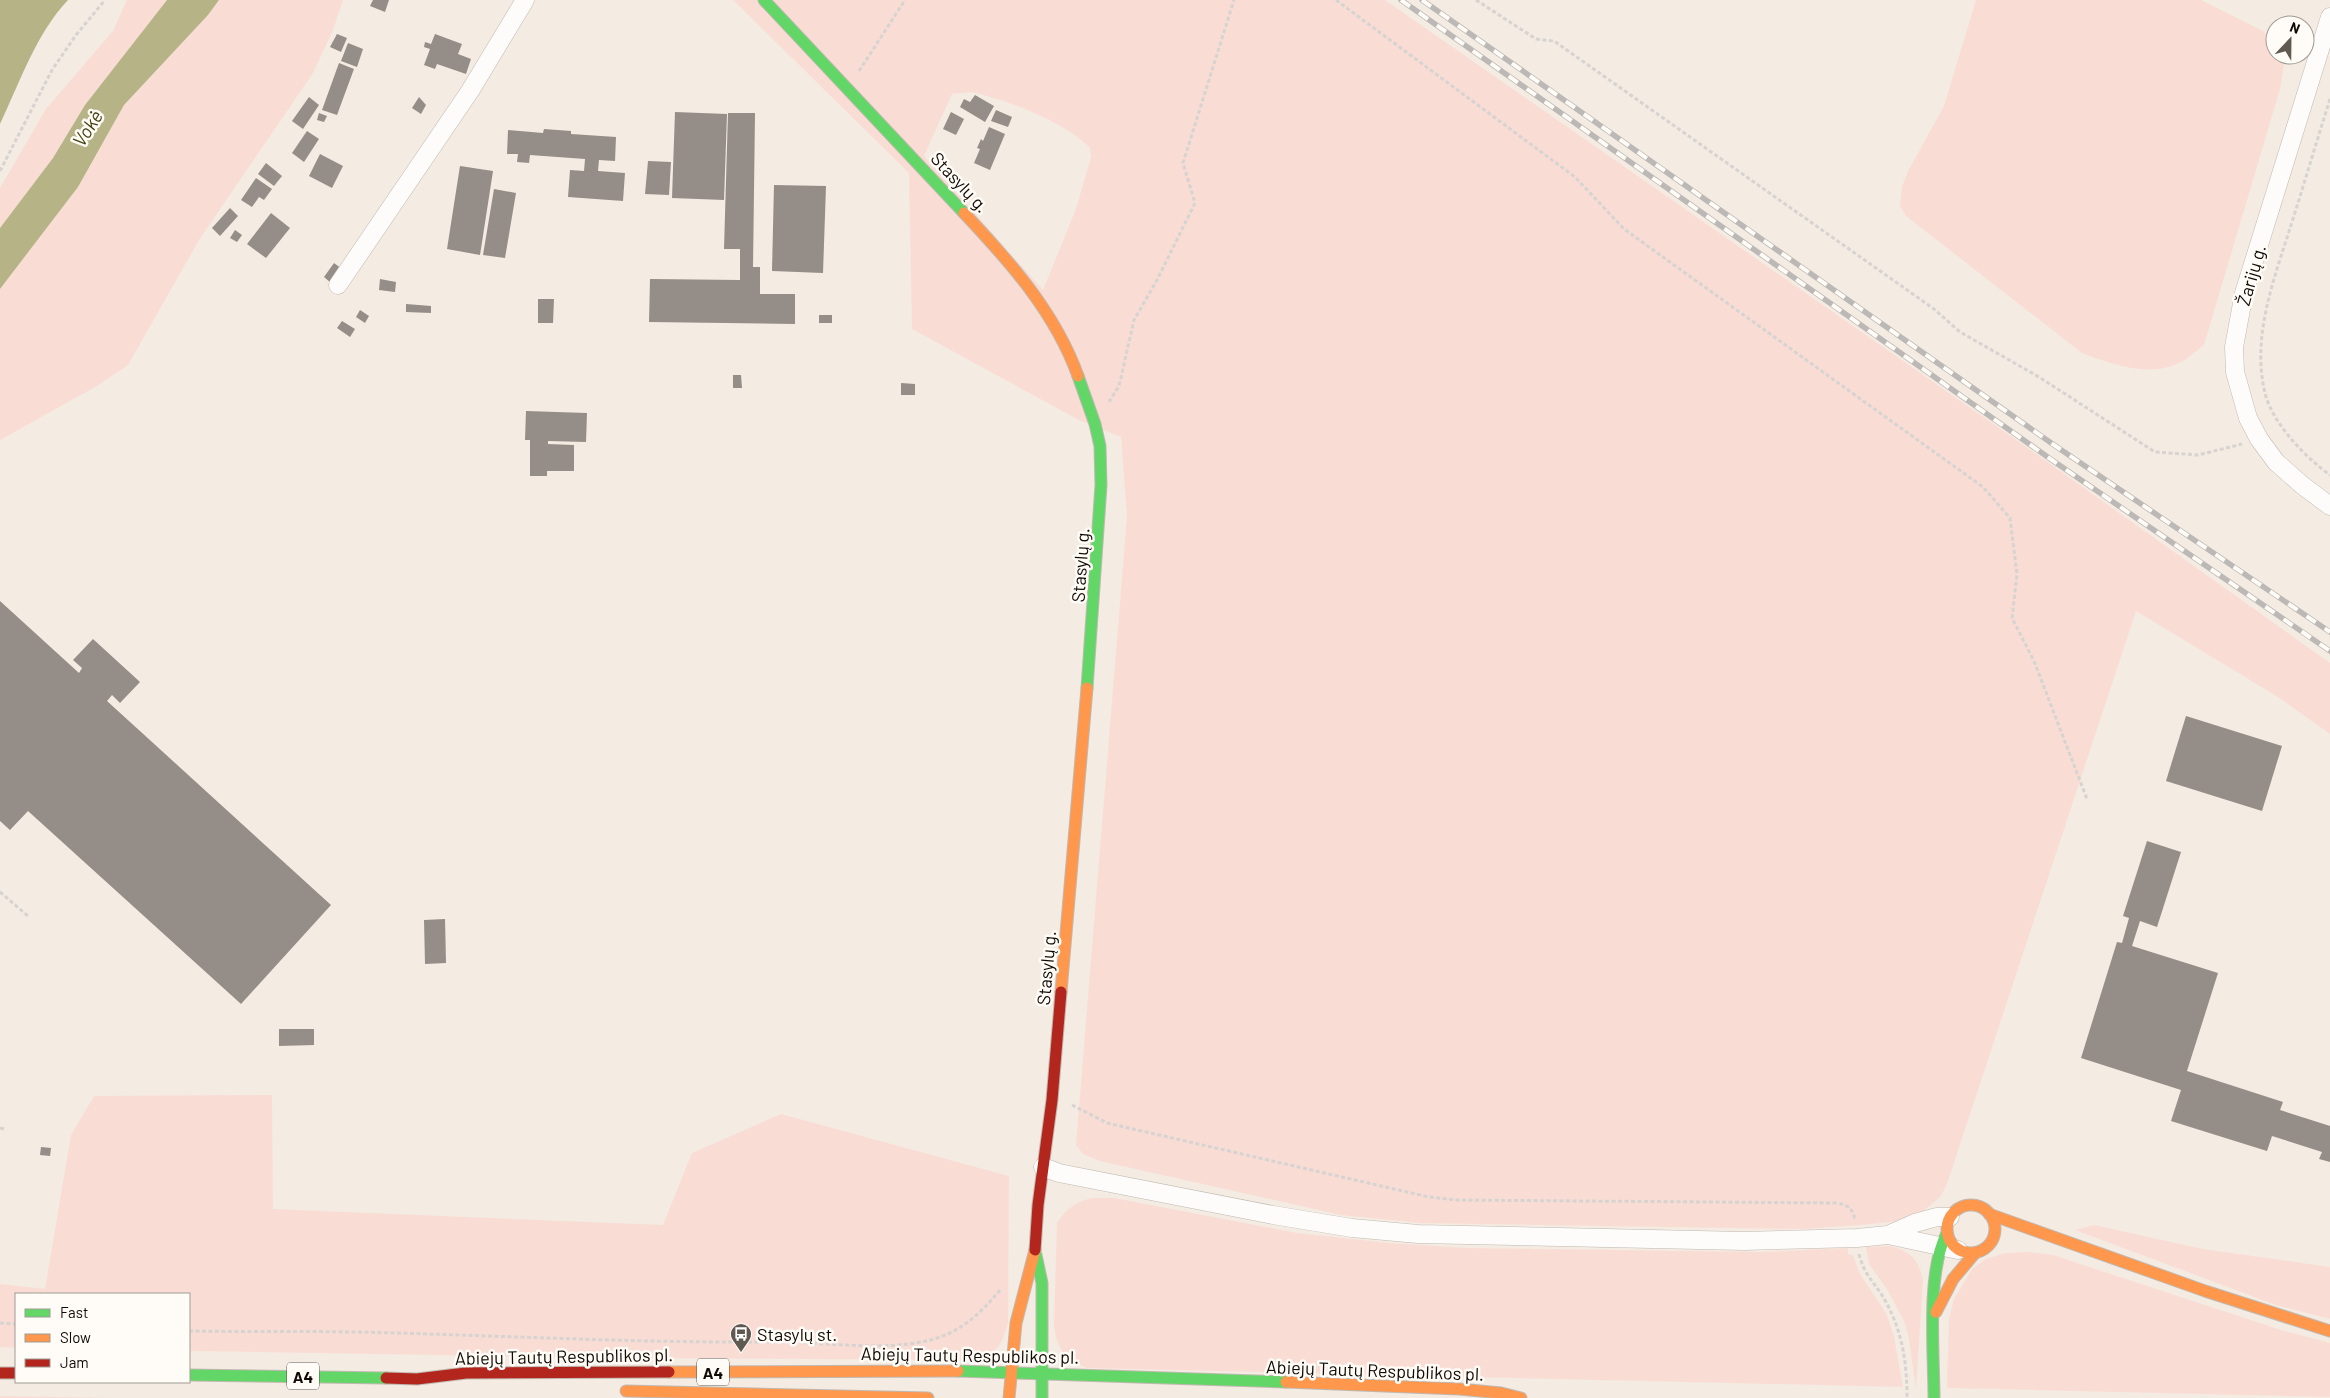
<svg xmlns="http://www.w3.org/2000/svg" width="2330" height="1398" font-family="Barlow,sans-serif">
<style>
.green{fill:#f9ddd5;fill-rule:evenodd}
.water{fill:#b6b487}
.building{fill:#958d87}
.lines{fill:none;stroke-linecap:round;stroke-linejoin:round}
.street-casing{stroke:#c0b9b1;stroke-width:19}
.fast-casing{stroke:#c0b9b1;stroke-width:13}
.slow-casing{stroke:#c0b9b1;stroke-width:13}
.jam-casing{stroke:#c0b9b1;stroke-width:13}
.path{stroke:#d6d3d1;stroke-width:3;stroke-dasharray:4 2.5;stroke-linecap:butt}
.street{stroke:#fdfcfb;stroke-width:18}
.fast{stroke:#63d668;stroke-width:11}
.slow{stroke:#ff974d;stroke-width:11}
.jam{stroke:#b3261e;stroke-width:11}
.rail-casing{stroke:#bbb8b6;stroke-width:5.5}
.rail{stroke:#fffbf6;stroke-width:4;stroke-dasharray:11;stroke-linecap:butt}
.labels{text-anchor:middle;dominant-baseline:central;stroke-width:5;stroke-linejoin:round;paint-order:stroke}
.shield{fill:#fffbf6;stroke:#58524d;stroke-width:1}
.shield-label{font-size:16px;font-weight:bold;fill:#100a04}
.street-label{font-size:18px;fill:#100a04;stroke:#fffbf6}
.poi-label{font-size:18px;fill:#100a04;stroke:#fffbf6;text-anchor:start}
.water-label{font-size:19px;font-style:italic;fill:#424111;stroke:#fffbf6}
</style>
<rect width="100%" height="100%" fill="#f4ebe2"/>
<!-- green -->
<g class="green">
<polygon points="127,0 167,0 85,105 53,158 0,228 0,188 46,109 113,31"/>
<polygon points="219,0 343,0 333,30 313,73 199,240 128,365 97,386 0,440 0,289 78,187 124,105 208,15"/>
<path d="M733 0H1385L2025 446 2330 663V734L2278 697 2136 611 1947 1184 1941 1196 1920 1214 1900 1221 1860 1225 1801 1229 1421 1223 1341 1215 1100 1161 1083 1154 1076 1145 1127 516 1121 437 1079 420 912 329 909 173ZM972 92C1007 100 1065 122 1090 148L1091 157 1076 209 1043 290 924 156 952 94Z"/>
<path d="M1976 0H2201L2263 31 2275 44V55H2282L2284 64 2280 89 2204 345C2198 349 2192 355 2186 359 2154 380 2114 365 2082 353L1906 216 1900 206 1902 187 1908 171 1944 106Z"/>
<path d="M272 1095 273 1209 663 1225 692 1153 781 1114 1009 1176 1008 1323C1001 1346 999 1351 976 1360L611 1358 189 1351V1294H16V1348L0 1347V1284L45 1289 71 1135 94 1096Z"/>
<path d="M1093 1198H1114L1297 1233 1389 1243 1469 1248 1760 1252 1848 1248V1254L1853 1255 1860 1274 1886 1313 1894 1336 1903 1387 1087 1368C1065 1358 1057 1350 1054 1325L1057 1223C1066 1209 1076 1201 1093 1198Z"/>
<polygon points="2094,1225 2203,1249 2330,1267 2330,1319 2276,1305 2075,1230"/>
<path d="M1890 1246C1911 1252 1919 1259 1923 1281L1916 1388 1908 1334 1904 1321 1887 1289 1869 1264 1866 1247Z"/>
<polygon points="2028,1252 2053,1255 2278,1329 2330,1343 2330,1397 1947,1388 1949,1319 1954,1299 1972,1269 1986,1259 2005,1253"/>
<polygon points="0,1396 115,1398 0,1398"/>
</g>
<!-- water -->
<g class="water">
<path d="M0 0H68C36 34 20 82 0 124Z"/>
<polygon points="167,0 219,0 208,15 124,105 78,187 0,289 0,228 53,158 85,105"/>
</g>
<!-- building -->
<g class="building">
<polygon points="373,0 389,0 385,12 370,6"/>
<polygon points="337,34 347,38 341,52 330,47"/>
<polygon points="435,34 462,44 458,54 471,59 466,74 437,64 435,69 424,65 430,49 424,47 425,42 431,44"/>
<polygon points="348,43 363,49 357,67 341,61"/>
<polygon points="339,63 354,69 337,115 322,110"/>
<polygon points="975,95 994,106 985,122 960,107 964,99 970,102"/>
<polygon points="309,97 319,105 303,129 292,121"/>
<polygon points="419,97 426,105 421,114 412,108"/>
<polygon points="996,110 1012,117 1008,127 991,121"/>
<polygon points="675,112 727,114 724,200 672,198"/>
<polygon points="951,112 964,119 956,135 943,129"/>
<polygon points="319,113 327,116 324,122 317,120"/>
<polygon points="728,113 755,113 753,267 760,267 760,294 795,294 795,324 649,322 650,279 740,280 740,249 724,249"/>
<polygon points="989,127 1005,134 990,170 974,163 980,149 977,148 981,139 983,141"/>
<polygon points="544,129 571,131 571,134 616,137 615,161 599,160 598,171 625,173 623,201 568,197 570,170 584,171 585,159 530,155 529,163 517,162 518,154 507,154 508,130 543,133"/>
<polygon points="307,131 319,139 304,162 292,153"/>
<polygon points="320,154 343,166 332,188 309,176"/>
<polygon points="648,161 671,162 669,195 645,194"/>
<polygon points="266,163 282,176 274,186 258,174"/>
<polygon points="460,166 493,171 480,255 447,249"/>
<polygon points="256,178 272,189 264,200 259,197 252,207 241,200"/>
<polygon points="774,185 826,186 823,273 772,271"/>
<polygon points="494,189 516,193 505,258 483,255"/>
<polygon points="230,208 238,216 220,236 212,228"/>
<polygon points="271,213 290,228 266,258 247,244"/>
<polygon points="235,230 242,235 237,242 230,238"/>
<polygon points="334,263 342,269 331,283 324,277"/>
<polygon points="380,279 396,282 395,292 379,290"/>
<polygon points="538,299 554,299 553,323 538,323"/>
<polygon points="406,304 431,306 431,313 406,312"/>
<polygon points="360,310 369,316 365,323 356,317"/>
<rect x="819" y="315" width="13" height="8"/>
<polygon points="342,321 355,329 350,337 337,328"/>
<polygon points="733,375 741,375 742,388 733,388"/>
<polygon points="901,383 915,384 915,395 901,395"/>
<polygon points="526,411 587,413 586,442 548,441 548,444 574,445 574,471 547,471 547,476 530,476 530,440 525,440"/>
<polygon points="0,601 79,673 82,668 73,660 93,639 140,682 120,703 112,695 107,701 331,905 241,1004 28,811 10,830 0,821"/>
<polygon points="2186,716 2282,746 2262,811 2166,781"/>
<polygon points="2147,841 2181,852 2157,927 2140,921 2132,946 2218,973 2187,1071 2283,1102 2280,1110 2330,1126 2330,1162 2319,1159 2322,1152 2272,1136 2267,1151 2171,1121 2181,1090 2081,1058 2117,942 2122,943 2129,918 2123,916"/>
<polygon points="445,919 446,963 425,964 424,920"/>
<polygon points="279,1029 314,1029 314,1045 279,1046"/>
<polygon points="41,1147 51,1148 50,1156 40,1155"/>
</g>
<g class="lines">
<!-- street casing -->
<g class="street-casing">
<g id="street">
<polyline points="2330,17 2244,293 2234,347 2235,372 2248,418 2259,439 2276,462 2302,485 2330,506"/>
<polyline points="338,285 470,91 525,0"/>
<polyline points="1043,1167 1059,1173 1273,1215 1352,1228 1418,1234 1744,1241 1857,1238 1888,1235 1915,1223 1937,1217 1950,1217"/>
<polyline points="1888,1235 1958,1250"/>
</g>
</g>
<!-- fast casing -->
<g class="fast-casing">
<g id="fast">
<polyline points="764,0 964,213"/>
<polyline points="1078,376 1095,424 1100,446 1101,485 1087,688"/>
<polyline points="1036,1255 1042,1283 1042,1398"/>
<polyline points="958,1371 1286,1382"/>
<polyline points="189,1375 386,1378"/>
<path d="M1934 1398C1934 1352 1926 1272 1947 1233"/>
</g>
</g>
<!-- slow casing -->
<g class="slow-casing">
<g id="slow">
<path d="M964 213C1010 262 1055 312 1078 376"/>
<polyline points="1061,992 1087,688"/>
<circle cx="1971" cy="1229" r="24"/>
<polyline points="1989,1214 2205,1291 2330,1331"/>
<polyline points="1936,1312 1953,1279 1975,1253"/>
<polyline points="669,1372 958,1371"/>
<polyline points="1286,1382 1459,1389 1501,1393 1521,1398"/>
<polyline points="626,1391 928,1398"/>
<polyline points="1009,1398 1016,1323 1035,1250"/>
</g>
</g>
<!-- jam casing -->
<g class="jam-casing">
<g id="jam">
<polyline points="1035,1250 1038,1205 1052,1100 1061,992"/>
<polyline points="0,1373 16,1373"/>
<polyline points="386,1378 417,1379 466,1373 669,1372"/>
</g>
</g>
<!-- path -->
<g class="path">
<polyline points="1336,0 1575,177 1624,229 1983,487 2010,518 2017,574 2012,618 2034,661 2087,799"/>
<polyline points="1476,0 1536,39 1554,41 1934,309 1960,332 2039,377 2155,452 2198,455 2242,444"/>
<polyline points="859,71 905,0"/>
<path d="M2330 99C2317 140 2305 181 2292 222 2275 277 2251 335 2265 393 2272 423 2306 458 2330 475"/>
<polyline points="0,171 52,70 76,35 105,0"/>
<polyline points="1109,402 1119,386 1134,320 1157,280 1195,203 1183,163 1234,0"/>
<polyline points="0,892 28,916"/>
<path d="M1072 1105 1107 1123 1429 1197 1455 1200 1837 1203C1849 1205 1853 1209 1855 1221"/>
<polyline points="0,1128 4,1129"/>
<path d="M1859 1254C1865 1278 1877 1284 1887 1304 1903 1334 1907 1365 1907 1398"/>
<polyline points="0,1323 16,1324"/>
<path d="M189 1331C244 1332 300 1331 355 1332 493 1335 630 1343 768 1342 820 1341 884 1353 934 1339 962 1331 982 1312 1000 1290"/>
</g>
<!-- street -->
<use href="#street" class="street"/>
<!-- fast -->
<use href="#fast" class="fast"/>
<!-- slow -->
<use href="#slow" class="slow"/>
<!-- jam -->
<use href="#jam" class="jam"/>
<!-- rail casing -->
<g class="rail-casing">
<g id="rail">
<polyline points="1401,0 2049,458 2330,651"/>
<polyline points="1422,0 2054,445 2330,632"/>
</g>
</g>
<!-- rail -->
<use href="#rail" class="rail"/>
</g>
<!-- icons -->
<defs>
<g id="bus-pin" transform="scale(1.125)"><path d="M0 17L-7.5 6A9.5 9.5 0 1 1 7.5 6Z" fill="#605952" stroke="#fffbf6"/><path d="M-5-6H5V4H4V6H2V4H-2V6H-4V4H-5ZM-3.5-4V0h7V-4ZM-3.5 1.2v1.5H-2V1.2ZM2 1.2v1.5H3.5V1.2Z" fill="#fff"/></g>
</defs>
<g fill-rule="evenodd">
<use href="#bus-pin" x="741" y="1334"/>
</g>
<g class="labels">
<!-- shield labels -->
<g class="shield">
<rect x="697" y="1358.5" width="32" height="27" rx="4"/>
<rect x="287" y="1362.5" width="32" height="27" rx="4"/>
</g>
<g class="shield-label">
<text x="713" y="1372">A4</text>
<text x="303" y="1376">A4</text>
</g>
<!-- street labels -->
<g class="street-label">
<text transform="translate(960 182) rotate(47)">Stasylų g.</text>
<text transform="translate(2251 275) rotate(-74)">Žarijų g.</text>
<text transform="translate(1080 565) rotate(-86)">Stasylų g.</text>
<text transform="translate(1046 968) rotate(-85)">Stasylų g.</text>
<text transform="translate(970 1355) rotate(1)">Abiejų Tautų Respublikos pl.</text>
<text transform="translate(564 1356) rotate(-1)">Abiejų Tautų Respublikos pl.</text>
<text transform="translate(1375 1370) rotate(2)">Abiejų Tautų Respublikos pl.</text>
</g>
<!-- poi labels -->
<g class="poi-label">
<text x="757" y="1334">Stasylų st.</text>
</g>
<!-- water labels -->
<g class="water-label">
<text transform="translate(87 128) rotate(-58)">Vokė</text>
</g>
</g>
<!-- legend -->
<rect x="15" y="1293" width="175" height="90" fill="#fffbf6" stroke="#9f9b95"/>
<rect x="25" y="1309" width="25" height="8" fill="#63d668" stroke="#9f9b95"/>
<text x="60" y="1318" font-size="15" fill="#100a04">Fast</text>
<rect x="25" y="1334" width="25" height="8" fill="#ff974d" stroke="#9f9b95"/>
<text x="60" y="1343" font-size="15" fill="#100a04">Slow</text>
<rect x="25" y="1359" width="25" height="8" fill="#b3261e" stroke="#9f9b95"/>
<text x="60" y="1368" font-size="15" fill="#100a04">Jam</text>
<!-- north arrow -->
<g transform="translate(2290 40) rotate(22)"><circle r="24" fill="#fffbf6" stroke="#9f9b95"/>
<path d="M0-4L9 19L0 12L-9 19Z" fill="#605952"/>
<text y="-8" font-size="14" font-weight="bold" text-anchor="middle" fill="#100a04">N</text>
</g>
</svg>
